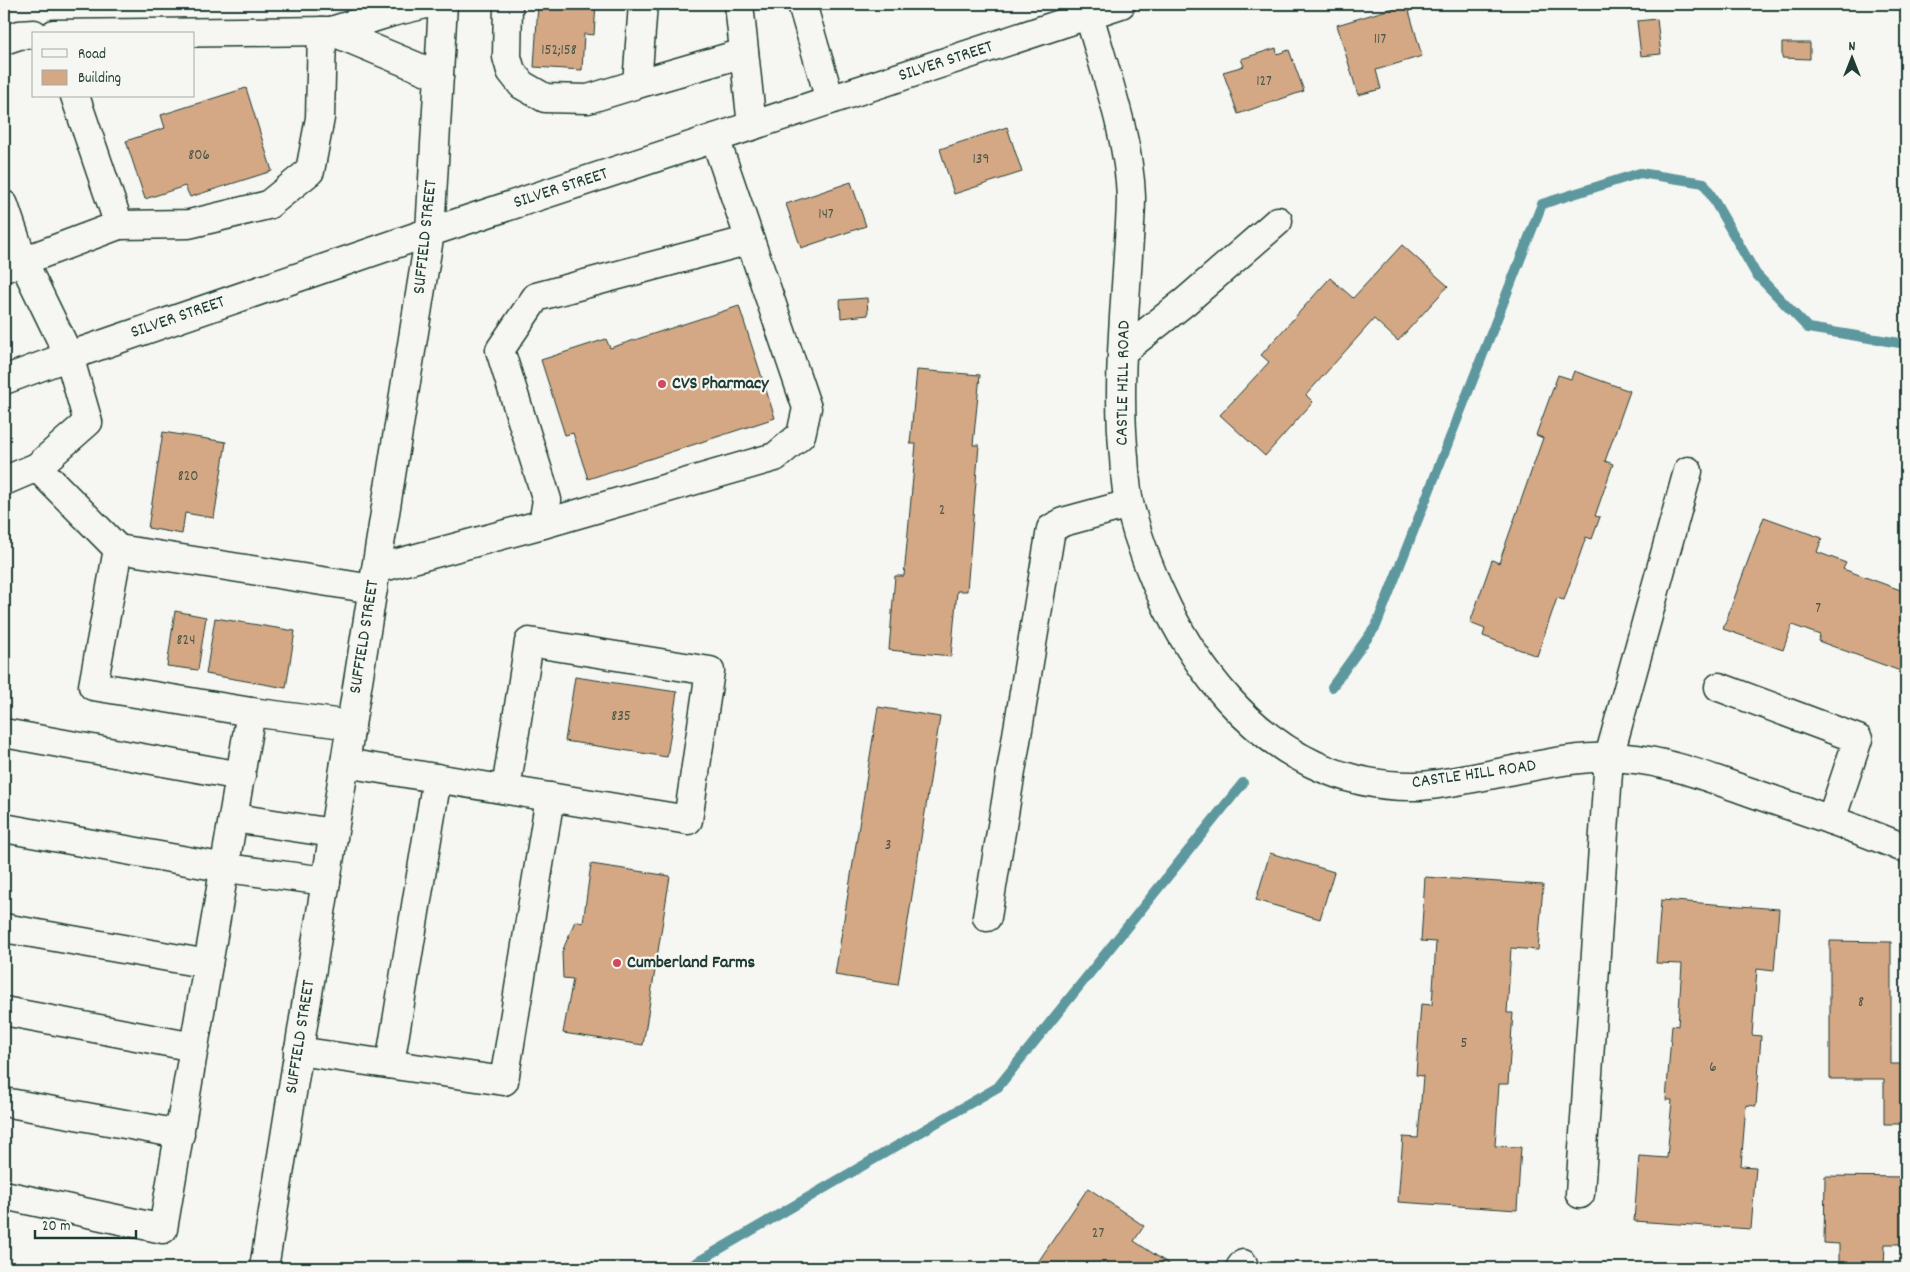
<svg xmlns="http://www.w3.org/2000/svg" width="1910" height="1272" viewBox="0 0 1910 1272" font-family="Dekko,sans-serif">
<rect width="100%" height="100%" fill="#f6f6f2"/>
<filter id="ink" filterUnits="userSpaceOnUse"><feTurbulence type="fractalNoise" baseFrequency=".02" numOctaves="2"/><feDisplacementMap in="SourceGraphic" scale="10" xChannelSelector="R" yChannelSelector="G"/><feConvolveMatrix kernelMatrix="1 2 1 2 8 2 1 2 1" color-interpolation-filters="sRGB"/></filter>
<g filter="url(#ink)">
<g fill="none" stroke-linecap="round" stroke-linejoin="round">
<!-- stream -->
<g stroke="#5d989e" stroke-width="10">
<path d="M1332,687l44,-61 166,-422 98,-31 64,10 52,91 52,54 98,16"/>
<path d="M687,1268l311,-181 245,-304"/>
</g>
</g>
<!-- building -->
<g fill="#d4a885" stroke="#1f3d34">
<path d="M538,4h58l-2,31 -10,-1 -2,36 -48,-3z"/>
<path d="M1407,4l15,52 -46,14 5,19 -23,6 -21,-70z"/>
<path d="M1657,19l4,35 -20,2 -4,-35z"/>
<path d="M1782,43h28v16l-28,-1z"/>
<path d="M1276,48l1,6 12,-4 15,41 -66,23 -15,-42 21,-6 -3,-7z"/>
<path d="M246,88l26,83 -82,26 -5,-11 -40,13 -19,-58 39,-13 -4,-13z"/>
<path d="M1007,127l15,45 -68,22 -14,-45z"/>
<path d="M851,182l15,44 -65,22 -15,-44z"/>
<path d="M1402,245l46,41 -50,55 -24,-22 -68,76 7,7 -48,54 -45,-41 49,-53 -8,-7 69,-77 23,20z"/>
<path d="M867,298l1,17 -27,3 -1,-18z"/>
<path d="M739,306l36,112 -187,61 -15,-46 -8,2 -24,-75 65,-21 4,9z"/>
<path d="M917,370l63,5 -7,70h6l-12,146h-10l-6,65 -62,-6 6,-74h9l12,-132h-6z"/>
<path d="M1574,371l56,20 -25,70 8,3 -18,52 5,1 -8,22 -6,-2 -22,63 -7,-2 -20,58 -54,-20 2,-7 -15,-6 22,-63 7,3 44,-125 -7,-3 22,-60 13,4z"/>
<path d="M163,432l63,10 -12,76 -29,-5 -3,21 -34,-6z"/>
<path d="M1764,517l58,21 -5,14 29,11 -3,6 63,23v81l-88,-32 2,-6 -28,-10 -9,25 -60,-21z"/>
<path d="M175,611l31,6 -8,53 -31,-4z"/>
<path d="M215,618l80,13 -9,57 -80,-14z"/>
<path d="M575,677l102,15 -10,65 -102,-16z"/>
<path d="M878,707l62,10 -42,268 -63,-10z"/>
<path d="M1270,853l64,19 -14,47 -64,-19z"/>
<path d="M591,864l79,12 -27,169 -80,-12 10,-54 -10,-1 -1,-26 13,-31 8,2z"/>
<path d="M1425,877l118,8 -5,65 -27,-2 -4,65h6l-5,71h-9l-4,62 26,1 -4,63 -119,-8 5,-65 15,1 5,-62 -7,-1 5,-71 11,1 4,-63 -15,-1z"/>
<path d="M1661,900l118,9 -5,62 -17,-2 -5,66 9,1 -5,70 -10,-1 -5,61 15,1 -5,62 -117,-8 5,-65 28,2 5,-58h-6l6,-75 6,1 4,-62 -26,-1z"/>
<path d="M1830,941l61,1v122h15v60h-22v-45h-54z"/>
<path d="M1825,1176l81,1v67h-21l-1,24h-45v-24l-15,-1z"/>
<path d="M1088,1188l56,38 -10,15 41,27h-141z"/>
</g>
<g fill="none" stroke-linecap="round" stroke-linejoin="round">
<defs>
<g id="minor">
<path d="M426,4l-34,8 -61,19 108,45"/>
<path d="M508,4l-1,53 4,14 11,14 23,13 43,1 49,-15"/>
<path d="M643,4l-6,80 107,-31"/>
<path d="M739,4l13,122"/>
<path d="M802,4l28,96"/>
<path d="M1089,15c16,57 40,122 42,182 0,19 -2,39 -3,58 -4,67 -11,135 -4,202 1,16 2,34 6,50 35,136 131,283 288,279 17,-1 33,-4 50,-7 51,-9 105,-25 157,-21 43,3 85,20 125,34 52,18 106,35 156,57"/>
<path d="M54,34l277,-3"/>
<path d="M4,40l15,-5 15,-1"/>
<path d="M4,205l19,56 96,-36 -44,-129"/>
<path d="M119,225l70,-1 79,-19 42,-34 10,-53 2,-87"/>
<path d="M4,268l19,-7 46,95 19,66 -51,45 -33,14"/>
<path d="M1123,351l63,-50 92,-80"/>
<path d="M4,380l65,-24 361,-124 691,-228"/>
<path d="M37,467l81,82 -25,137 158,26 100,13"/>
<path d="M543,524l232,-67 26,-22 6,-27 -57,-168"/>
<path d="M118,549l255,40"/>
<path d="M376,569l167,-45 4,-24 -47,-150 36,-53 214,-57 -35,-102"/>
<path d="M1719,687l139,52 -27,81"/>
<path d="M4,733l237,43"/>
<path d="M345,763l343,57 22,-149 -181,-29 -23,147"/>
<path d="M234,818l99,15"/>
<path d="M4,828l222,40 100,13"/>
<path d="M987,917l64,-388 12,-7 66,-18"/>
<path d="M4,928l204,36"/>
<path d="M4,1011l190,36"/>
<path d="M298,1051l206,30 46,-284"/>
<path d="M390,1064l47,-286"/>
<path d="M4,1102l176,32"/>
<path d="M1580,1194l29,-437 79,-286"/>
<path d="M4,1195l159,34 88,-517"/>
<path d="M1240,1268l3,-4"/>
</g>
<path id="major" d="M264,1268l166,-1036 13,-228"/>
</defs>
<!-- minor casing -->
<use href="#minor" stroke="#1f3d34" stroke-width="31"/>
<!-- major casing -->
<use href="#major" stroke="#1f3d34" stroke-width="31"/>
<!-- minor -->
<use href="#minor" stroke="#f6f6f2" stroke-width="28"/>
<!-- major -->
<use href="#major" stroke="#f6f6f2" stroke-width="28"/>
</g>
</g>
<!-- markers -->
<g fill="#d1495b" stroke="#f6f6f2" stroke-width="2">
<circle cx="662" cy="384" r="5"/>
<circle cx="617" cy="963" r="5"/>
</g>
<g text-anchor="middle" dominant-baseline="central" stroke-width="4.5" stroke-linejoin="round" paint-order="stroke">
<!-- number labels -->
<g font-size="15" fill="#4c5848">
<text x="1380" y="40">117</text>
<text x="559" y="51">152;158</text>
<text x="1264" y="82">127</text>
<text x="199" y="156">806</text>
<text x="981" y="160">139</text>
<text x="826" y="215">147</text>
<text x="188" y="477">820</text>
<text x="942" y="511">2</text>
<text x="1818" y="609">7</text>
<text x="186" y="641">824</text>
<text x="621" y="717">835</text>
<text x="888" y="846">3</text>
<text x="1861" y="1003">8</text>
<text x="1464" y="1044">5</text>
<text x="1713" y="1068">6</text>
<text x="1098" y="1234">27</text>
</g>
<!-- street labels -->
<g font-size="18" fill="#1f3d34" stroke="#f6f6f2">
<text transform="translate(946 62) rotate(-18)">SILVER STREET</text>
<text transform="translate(561 189) rotate(-18)">SILVER STREET</text>
<text transform="translate(426 237) rotate(-84)">SUFFIELD STREET</text>
<text transform="translate(178 318) rotate(-19)">SILVER STREET</text>
<text transform="translate(1124 383) rotate(-89)">CASTLE HILL ROAD</text>
<text transform="translate(365 637) rotate(-81)">SUFFIELD STREET</text>
<text transform="translate(1474 775) rotate(-8)">CASTLE HILL ROAD</text>
<text transform="translate(301 1037) rotate(-81)">SUFFIELD STREET</text>
</g>
<!-- poi labels -->
<g font-size="18" font-weight="bold" fill="#1f3d34" stroke="#f6f6f2" text-anchor="start">
<text x="672" y="384">CVS Pharmacy</text>
<text x="627" y="963">Cumberland Farms</text>
</g>
</g>
<!-- margin -->
<rect width="1910" height="1272" fill="none" stroke="#f6f6f2" stroke-width="20"/>
<rect x="10" y="10" width="1890" height="1252" fill="none" stroke="#1f3d34" stroke-width="2" filter="url(#ink)"/>
<!-- legend -->
<rect x="32" y="32" width="162" height="65" fill="#f6f6f2" stroke="#a0aca6"/>
<rect x="42" y="49" width="25" height="8" fill="#f6f6f2" stroke="#a0aca6"/>
<text x="78" y="58" font-size="15" fill="#1f3d34">Road</text>
<rect x="42" y="70" width="25" height="15" fill="#d4a885" stroke="#a0aca6"/>
<text x="78" y="82" font-size="15" fill="#1f3d34">Building</text>
<!-- north arrow -->
<g transform="translate(1852 58)" stroke="#f6f6f2" stroke-width="4" paint-order="stroke">
<path d="M0-4L9 19L0 12L-9 19Z" fill="#1f3d34"/>
<text y="-8" font-size="14" font-weight="bold" text-anchor="middle" fill="#1f3d34">N</text>
</g>
<!-- scale -->
<path d="M35 1230v8h101v-8" fill="none" stroke="#1f3d34" stroke-width="2.5"/>
<text x="42" y="1230" font-size="15" fill="#1f3d34" stroke="#f6f6f2" stroke-width="4" paint-order="stroke">20 m</text>
</svg>
